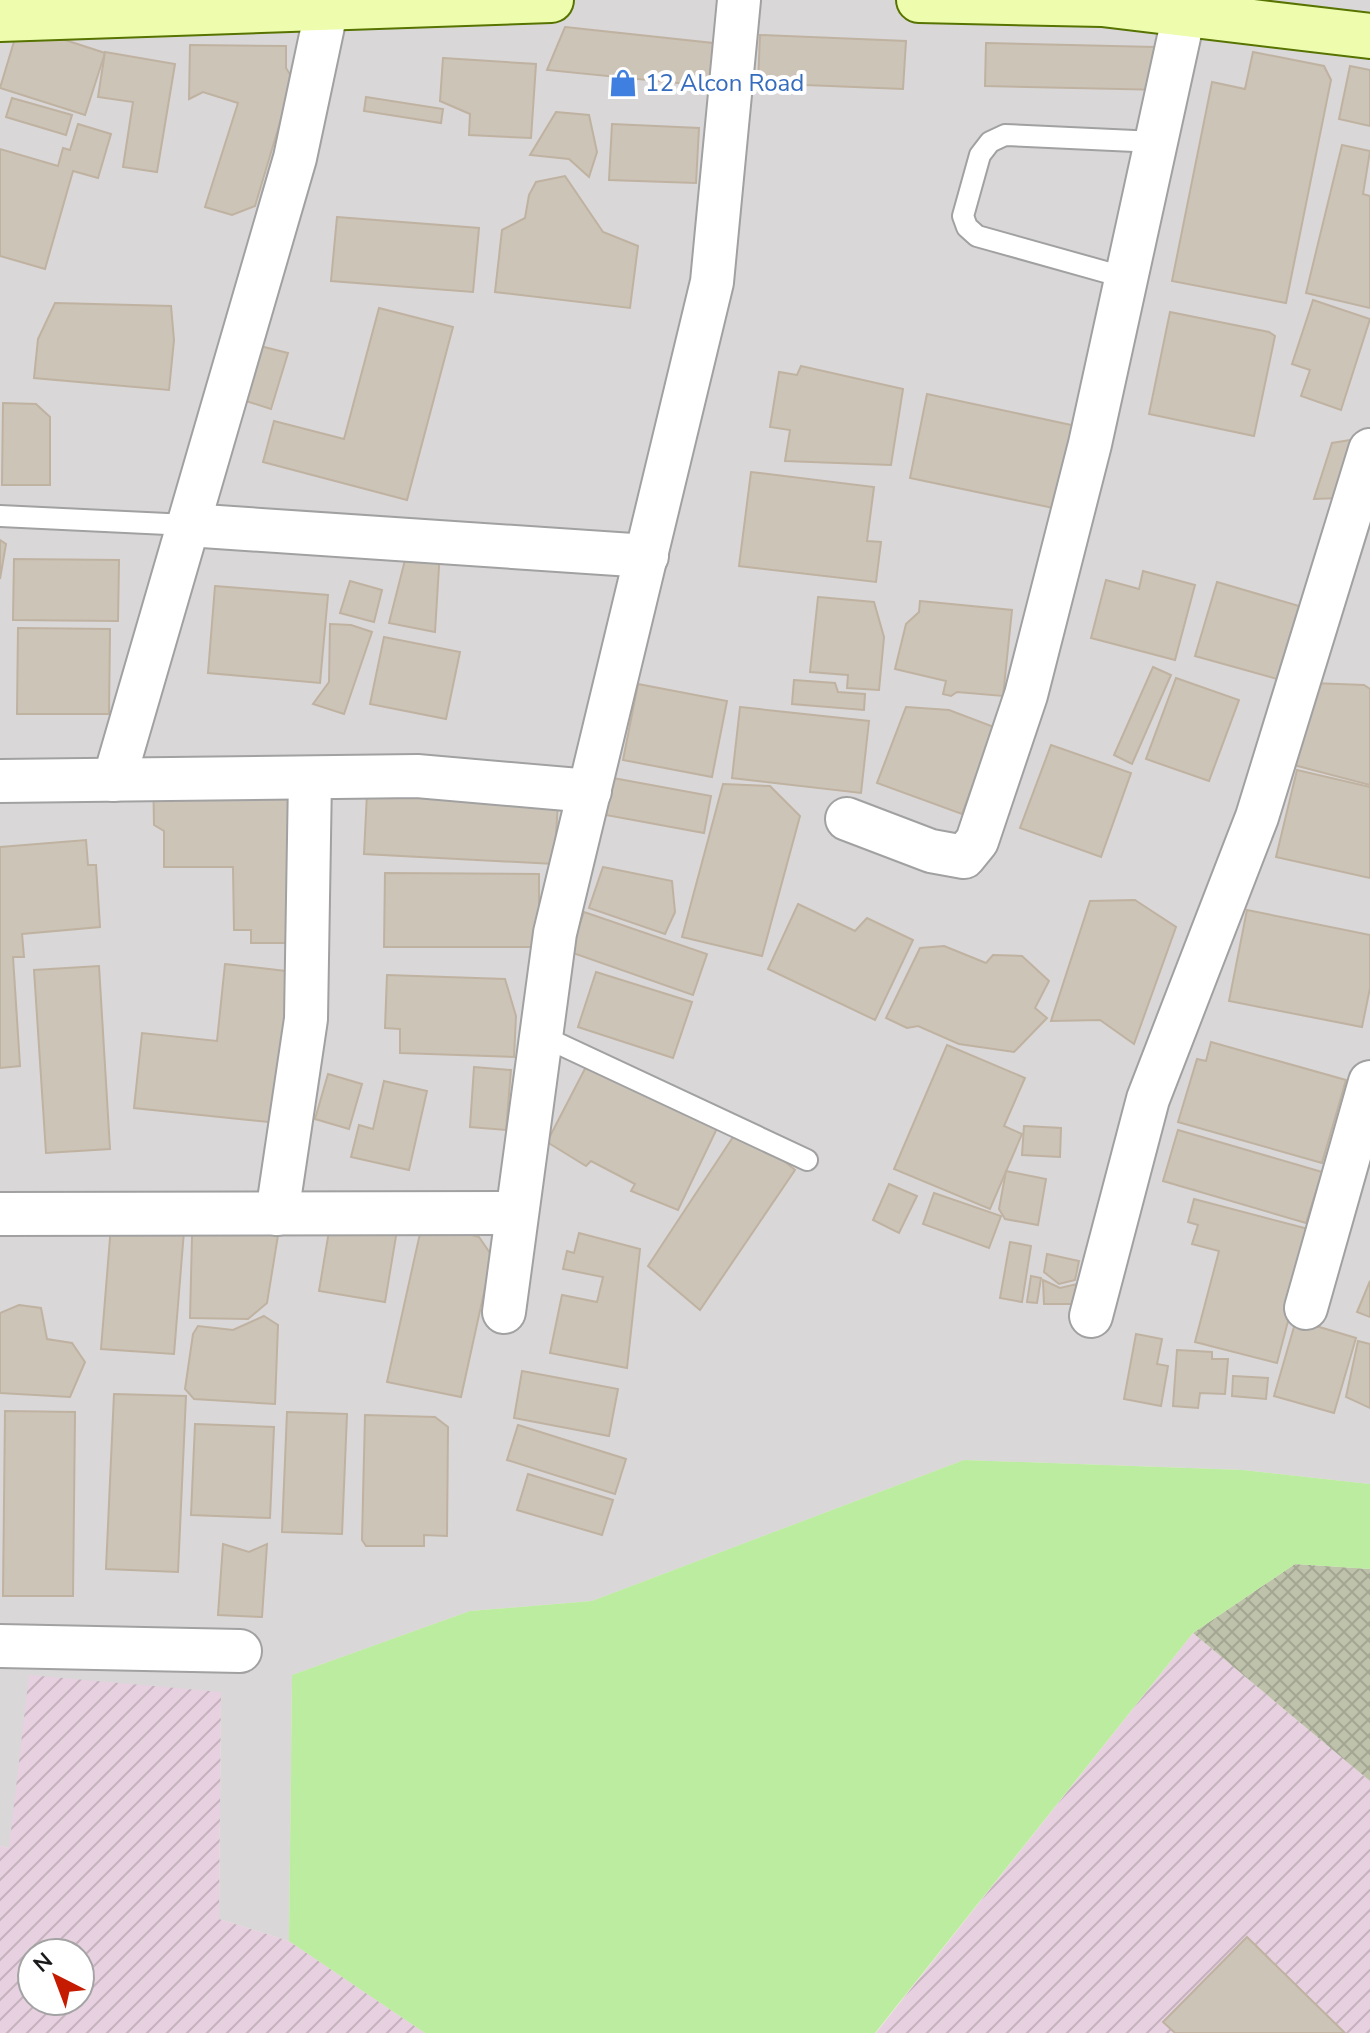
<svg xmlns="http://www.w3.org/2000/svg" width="1370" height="2033" viewBox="0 0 1370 2033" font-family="'Nunito Sans',sans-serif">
<defs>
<pattern id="industrial-furrows" width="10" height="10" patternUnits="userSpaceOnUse" patternTransform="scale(2)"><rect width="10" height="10" fill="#e7d0df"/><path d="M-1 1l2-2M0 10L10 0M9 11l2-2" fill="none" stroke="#c6b2bf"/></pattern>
<pattern id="construction-cross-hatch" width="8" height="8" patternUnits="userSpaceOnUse" patternTransform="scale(2)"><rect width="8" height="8" fill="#bec2aa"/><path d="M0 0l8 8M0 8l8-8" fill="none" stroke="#a3a692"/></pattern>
</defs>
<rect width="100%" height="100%" fill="#edeadf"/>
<!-- residential -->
<path fill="#d9d7d7" d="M0,0h1370v1484l-127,-14 -279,-10 -372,141 -122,10 -178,64 -3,266 -70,-22 2,-227 -212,156 -9,-2z"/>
<!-- industrial -->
<g fill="url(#industrial-furrows)" fill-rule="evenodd">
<path d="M1193,1633l177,148v252h-494z"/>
<path d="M29,1675l192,17 -2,227 70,22 136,92h-425v-187l9,2zM80,1953v48h-48v-48z"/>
</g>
<!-- construction -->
<path fill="url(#construction-cross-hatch)" d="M1295,1564l75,5v212l-177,-148z"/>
<!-- grass -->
<path fill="#bbeca0" d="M964,1460l279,10 127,14v85l-75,-5 -102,69 -318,400h-450l-136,-92 3,-266 178,-64 122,-10z"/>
<!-- building -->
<g fill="#cdc4b8" stroke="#bfb2a1" stroke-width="2">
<path d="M19,25l86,28 -20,62 -85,-27z"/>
<path d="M565,27l157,17 -5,43 -170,-17z"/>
<path d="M760,35l146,6 -3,48 -145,-6z"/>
<path d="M986,43l169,4 10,43 -180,-4z"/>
<path d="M190,45l96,1v22l7,11 -38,127 -23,9 -27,-8 33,-104 -35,-11 -14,7z"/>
<path d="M105,52l70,12 -18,108 -34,-5 10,-65 -35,-5z"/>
<path d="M1253,52l71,14 7,14 -45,223 -114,-22 40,-199 33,7z"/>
<path d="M443,58l93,6 -5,74 -62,-3 1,-21 -30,-13z"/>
<path d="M1350,66l20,4v56l-31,-7z"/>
<path d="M366,97l77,12 -2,14 -77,-12z"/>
<path d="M12,98l60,17 -6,20 -60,-18z"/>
<path d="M556,112l33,3 8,37 -8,25 -20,-18 -39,-4z"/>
<path d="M78,124l33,10 -13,44 -25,-7 -28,98 -45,-13v-107l58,17 5,-18 7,2z"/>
<path d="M612,124l87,4 -3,55 -87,-3z"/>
<path d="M1342,145l28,6 -7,43 7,2v112l-64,-15z"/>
<path d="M565,176l38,56 35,14 -8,62 -135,-16 7,-62 23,-12 4,-23 7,-13z"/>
<path d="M337,217l142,11 -6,64 -142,-11z"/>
<path d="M1313,300l57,19 -29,91 -40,-14 9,-26 -18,-6z"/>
<path d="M55,303l116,3 3,34 -5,50 -135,-12 4,-39z"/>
<path d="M379,308l74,19 -46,173 -144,-38 11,-41 70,18z"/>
<path d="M1170,312l99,20 6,4 -21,100 -105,-22z"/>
<path d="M260,346l28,7 -17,56 -28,-9z"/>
<path d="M801,366l102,23 -12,76 -106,-4 5,-31 -20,-3 9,-55 18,3z"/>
<path d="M927,394l149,32 -18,83 -148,-31z"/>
<path d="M3,403l33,1 14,13v68h-48z"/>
<path d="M1350,440l10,4 -20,54 -26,1 18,-56z"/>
<path d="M751,472l123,15 -7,54 14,1 -5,40 -137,-16z"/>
<path d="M0,540l6,4 -6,35z"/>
<path d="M440,550l-5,82 -46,-9 17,-67z"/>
<path d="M14,559l105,1 -1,61 -105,-1z"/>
<path d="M1143,571l52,14 -20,75 -84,-22 15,-58 33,9z"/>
<path d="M350,581l32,9 -8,32 -34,-9z"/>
<path d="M1217,582l99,29 -21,73 -100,-28z"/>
<path d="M215,586l113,9 -8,88 -112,-10z"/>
<path d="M818,597l56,5 10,35 -5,53 -32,-2 1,-13 -38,-3z"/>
<path d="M920,601l92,9 -9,86 -46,-4 -6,4 -8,-2 3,-13 -51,-12 11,-45 13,-12z"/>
<path d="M330,624l21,1 21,7 -28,82 -31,-10 16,-22z"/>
<path d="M18,628l92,1 -1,85h-92z"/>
<path d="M384,637l76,15 -14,67 -76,-15z"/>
<path d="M1153,667l18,8 -39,89 -18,-9z"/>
<path d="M1176,678l63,22 -30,81 -63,-22z"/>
<path d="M794,680l41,3 3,9 27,2 -1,16 -72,-6z"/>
<path d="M1312,683l52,2 6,4v96l-80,-21z"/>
<path d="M638,684l89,17 -15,76 -89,-17z"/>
<path d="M740,707l129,14 -8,72 -129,-15z"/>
<path d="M906,707l43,3 45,17 -32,87 -85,-31z"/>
<path d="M1051,745l80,28 -30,84 -81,-29z"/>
<path d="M297,765v178h-46v-13h-17l-1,-63h-69v-36l-10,-6 -1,-59z"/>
<path d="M1297,770l73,17v91l-94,-21z"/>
<path d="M613,778l98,18 -7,37 -98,-18z"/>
<path d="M723,784l47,2 30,30 -38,140 -80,-19z"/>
<path d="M367,793l191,10 -4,61 -190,-10z"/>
<path d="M86,840l2,25h8l4,62 -78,7 2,23h-11l7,109 -20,2v-221z"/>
<path d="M603,867l69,14 3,31 -10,22 -76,-26z"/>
<path d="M385,873l154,1v73h-155z"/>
<path d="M1135,900l41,27 -42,117 -34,-24 -49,1 39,-120z"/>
<path d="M798,904l57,27 12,-13 46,22 -38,80 -107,-51z"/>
<path d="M1247,910l123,25v53l-8,39 -133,-26z"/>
<path d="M584,912l123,42 -14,41 -123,-43z"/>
<path d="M944,946l42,17 7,-8 29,1 27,25 -14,27 12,10 -33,34 -55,-8 -41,-18 -11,2 -21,-10 34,-70z"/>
<path d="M225,964l69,8 -16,151 -144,-15 8,-75 75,8z"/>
<path d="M99,966l11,183 -64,4 -12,-183z"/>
<path d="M596,972l96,30 -19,56 -95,-31z"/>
<path d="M387,975l118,4 11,37 -2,41 -114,-4v-24l-15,-1z"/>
<path d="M1211,1042l135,38 -24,83 -144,-41 19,-63 9,2z"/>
<path d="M947,1045l78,33 -21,48 18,8 -32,75 -96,-40z"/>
<path d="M590,1059l131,61 -43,90 -47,-19 4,-7 -44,-23 -5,5 -39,-24z"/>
<path d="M474,1067l37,3 -5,60 -36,-3z"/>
<path d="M328,1074l34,10 -13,45 -34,-10z"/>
<path d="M384,1081l43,10 -18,79 -58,-13 8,-32 14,4z"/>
<path d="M1024,1126l37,2 -1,29 -38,-2z"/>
<path d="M1178,1130l144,42 -16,51 -143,-42z"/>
<path d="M737,1131l28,14 30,25 -95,140 -52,-44z"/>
<path d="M1006,1171l40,8 -8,46 -33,-6 -6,-10z"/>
<path d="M889,1184l28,12 -18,37 -26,-13z"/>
<path d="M934,1193l67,23 -12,32 -66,-24z"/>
<path d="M193,1198l87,25 -13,80 -19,16 -58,-1z"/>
<path d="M1194,1199l118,31 -35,133 -82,-21 24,-91 -27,-7 6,-19 -10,-3z"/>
<path d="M333,1207l66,11 -14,84 -66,-11z"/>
<path d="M111,1226l73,5 -10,123 -73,-5z"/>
<path d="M446,1228l33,9 13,19 -31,141 -74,-15 34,-153z"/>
<path d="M579,1233l61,16 -13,119 -77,-15 12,-58 35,7 6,-25 -40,-8 4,-18 7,2z"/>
<path d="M1010,1242l21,4 -9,56 -22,-4z"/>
<path d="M1047,1254l32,7 -4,19 -16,4 -15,-12z"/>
<path d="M1031,1276l10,2 -4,25 -10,-1z"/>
<path d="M1043,1280l17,8 17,-4 -5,20h-28z"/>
<path d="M1370,1281v36l-13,-5z"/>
<path d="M19,1305l22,3 6,31 25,4 13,19 -15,35 -70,-4v-80z"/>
<path d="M264,1316l14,9 -3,79 -81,-5 -9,-10 8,-55 5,-8 35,4z"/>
<path d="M1296,1320l60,18 -22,75 -60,-17z"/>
<path d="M1136,1334l26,5 -5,25 11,2 -7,40 -37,-7z"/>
<path d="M1358,1341l12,3v64l-24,-11z"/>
<path d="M1177,1350l35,2v7h16l-3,35 -25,-1 -2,15 -25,-2z"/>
<path d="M522,1371l96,18 -9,47 -95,-18z"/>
<path d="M1233,1376l35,2 -2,21 -34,-3z"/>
<path d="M114,1394l72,2 -8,176 -72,-3z"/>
<path d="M5,1411l70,1 -2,184h-70z"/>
<path d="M287,1412l60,2 -5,120 -60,-2z"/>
<path d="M365,1415l70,2 13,10 -1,109 -23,-1v11h-58l-4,-6z"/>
<path d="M195,1424l79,3 -4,91 -79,-3z"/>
<path d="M518,1425l108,34 -11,35 -108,-34z"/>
<path d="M528,1474l85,26 -11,35 -85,-25z"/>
<path d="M223,1544l26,8 18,-8 -5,73 -44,-2z"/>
<path d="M1247,1937l98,96h-170l-12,-11z"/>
</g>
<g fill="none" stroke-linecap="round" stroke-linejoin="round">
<defs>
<g id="service">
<path d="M1127,278l-150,-42 -10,-9 -4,-11 17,-61 10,-13 15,-7 151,7"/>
<path d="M0,516l188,9"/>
<path d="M540,1035l267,125"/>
</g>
<g id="minor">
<path d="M188,525l459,31"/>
<path d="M114,780l181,-622 32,-151"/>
<path d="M0,781l417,-5 173,15"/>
<path d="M847,819l84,32 33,6 13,-16 49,-146 64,-251 94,-430"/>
<path d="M0,1214l516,-1"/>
<path d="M277,1214l29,-195 4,-241"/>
<path d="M1306,1308l64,-226"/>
<path d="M504,1312l51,-379 157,-651 27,-282"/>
<path d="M1091,1316l57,-217 109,-282 113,-367"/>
<path d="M0,1646l240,5"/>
</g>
<g id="secondary">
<path d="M919,0l183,4 268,32"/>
<path d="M0,19l551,-19"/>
</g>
</defs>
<!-- service casing -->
<use href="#service" stroke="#a1a1a1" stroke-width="24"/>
<!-- minor casing -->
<use href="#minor" stroke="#a1a1a1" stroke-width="46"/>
<!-- secondary casing -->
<use href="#secondary" stroke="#577300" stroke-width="48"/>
<!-- service -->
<use href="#service" stroke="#fff" stroke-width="20"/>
<!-- minor -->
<use href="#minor" stroke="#fff" stroke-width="42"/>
<!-- secondary -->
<use href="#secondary" stroke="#eefdad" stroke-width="44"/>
</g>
<!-- icons -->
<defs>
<symbol id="shop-bare" viewBox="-9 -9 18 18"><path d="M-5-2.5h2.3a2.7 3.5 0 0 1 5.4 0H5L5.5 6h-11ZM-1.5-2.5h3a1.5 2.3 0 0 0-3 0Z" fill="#3f7fe0" stroke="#fff" stroke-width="2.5" paint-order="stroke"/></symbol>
</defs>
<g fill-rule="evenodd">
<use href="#shop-bare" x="603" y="63" width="40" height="40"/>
</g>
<g text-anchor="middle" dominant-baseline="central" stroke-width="8" stroke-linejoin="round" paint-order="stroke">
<!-- shop labels -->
<g font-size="24" fill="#366cbe" stroke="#fff" text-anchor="start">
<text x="645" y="83">12 Alcon Road</text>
</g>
</g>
<!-- north arrow -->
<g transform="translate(56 1977) rotate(318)"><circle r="38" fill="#ffffff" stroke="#a3a3a3" stroke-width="2"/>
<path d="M0-6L14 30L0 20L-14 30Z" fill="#c51b00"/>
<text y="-12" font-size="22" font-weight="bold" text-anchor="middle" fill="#1a1a1a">N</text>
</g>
</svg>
